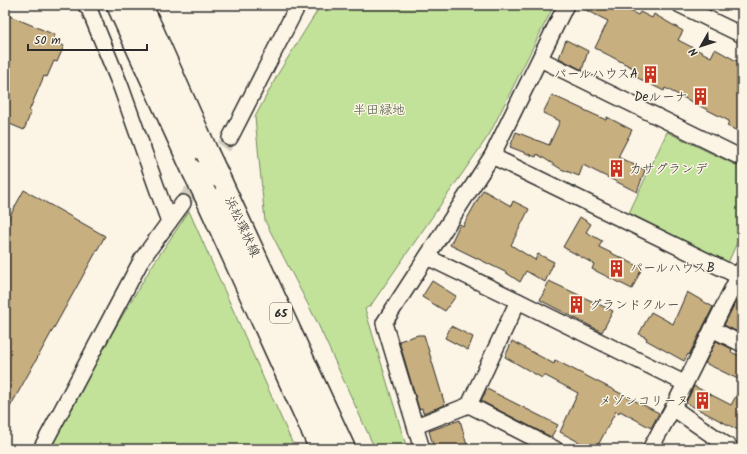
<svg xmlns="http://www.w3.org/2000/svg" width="747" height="454" viewBox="0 0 747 454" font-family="Kalam,'Klee One',sans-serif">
<rect width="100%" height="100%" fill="#fcf5e5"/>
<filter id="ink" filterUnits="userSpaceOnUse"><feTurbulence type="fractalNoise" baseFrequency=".025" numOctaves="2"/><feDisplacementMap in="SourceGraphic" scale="8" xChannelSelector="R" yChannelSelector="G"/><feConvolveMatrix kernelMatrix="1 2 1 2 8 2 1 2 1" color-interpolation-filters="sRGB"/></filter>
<g filter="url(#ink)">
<!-- green -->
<g fill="#c2e29a" stroke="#768662">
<path d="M321,5h233l-65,130 -118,170 -6,4 42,140h-32l-58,-127 -52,-101 -10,-104 24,-45z"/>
<path d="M667,132l75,36v63l-14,32 -99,-50z"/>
<path d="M189,211l106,238h-249l29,-45 23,-47 54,-91z"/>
</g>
<!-- building -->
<g fill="#c8af80" stroke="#2b2b2b">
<path d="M576,5h42l20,10 2,-3 12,6 2,-4 29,17 -5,9 33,17 4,-8 27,15v69l-15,-7 2,-5 -64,-33 -1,3 -32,-16 3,-6 -40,-21 13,-27z"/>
<path d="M5,14l50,21 -2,5 11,6 -7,16 -3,-1 -7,16 -3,-1 -15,35 2,1 -7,18 -19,-8z"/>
<path d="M566,40l22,11 -6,19 -23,-12z"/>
<path d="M552,95l54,25 1,-3 25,13 -14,27 27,13 -8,22 -54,-27 -4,11 -18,-7 -24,-15 -1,3 -26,-10 6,-15 33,13 11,-24 -17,-8z"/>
<path d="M24,190l81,46 -100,180v-191z"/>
<path d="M483,190l28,16 2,-5 16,8 -18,36 24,15 3,-6 16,8 -9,20 -19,-11 -6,11 -15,-10 -55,-27 10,-21 3,2z"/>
<path d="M580,217l11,7 -5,8 16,9 -3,6 43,21 -10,21 -40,-20 2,-5 -31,-17z"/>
<path d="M432,281l24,15 -11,15 -23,-14z"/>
<path d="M549,281l64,30 -11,21 -62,-32z"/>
<path d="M742,289v39l-2,5 -16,-8z"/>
<path d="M687,292l26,15 -24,48 -1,-1 -4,7 -38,-21 1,-2 -8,-4 12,-22 22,12z"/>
<path d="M451,326l22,11 -5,13 -23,-12z"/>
<path d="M418,335h6l21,70 -22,8 -1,-5 -3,1 -20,-68z"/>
<path d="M512,341l42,23 1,-4 104,53 -8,15 -31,-17 -1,2 -3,-2 -20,38h-4l-32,-17 18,-39 -34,-18 -2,3 -37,-21z"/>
<path d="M716,341l16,8 -1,3 11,5v24l-37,-18z"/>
<path d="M742,385v47l-56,-29 8,-17 37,19z"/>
<path d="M487,389l71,36 -7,12 -70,-36z"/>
<path d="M460,420l8,29h-34l-5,-18z"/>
</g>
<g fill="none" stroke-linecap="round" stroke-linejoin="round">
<!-- minor-tunnel -->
<path stroke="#d2cdc0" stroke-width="15" stroke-dasharray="15 8" stroke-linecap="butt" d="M183,203l47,-65"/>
<defs>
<g id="minor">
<path d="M680,5l62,30"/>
<path d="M540,59l202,99"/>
<path d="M230,138l68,-133"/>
<path d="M492,156l250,122"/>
<path d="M169,222l14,-19"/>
<path d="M427,257l91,44 -49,104"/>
<path d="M518,301l166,82"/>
<path d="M712,329l30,15"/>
<path d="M673,408l59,41"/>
<path d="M416,426l53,-21 86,44"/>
<path d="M41,449l101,-190 27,-37 -48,-135 -32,-78 -4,-4"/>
<path d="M422,449l-38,-126 108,-167 74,-151"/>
<path d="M650,449l23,-41 69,-139"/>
</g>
<g id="primary">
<path d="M118,5l76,167"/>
<path d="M141,5l66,148"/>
<path d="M218,176l126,273"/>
<path d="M205,194l116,255"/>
</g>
</defs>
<!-- minor casing -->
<use href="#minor" stroke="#2b2b2b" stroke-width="18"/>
<!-- primary casing -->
<use href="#primary" stroke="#2b2b2b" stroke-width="25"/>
<!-- minor -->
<use href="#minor" stroke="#fcf5e5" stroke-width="15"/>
<!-- primary -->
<use href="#primary" stroke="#fcf5e5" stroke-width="22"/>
<defs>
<g id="primary-bridge">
<path d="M207,153l11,23"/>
<path d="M194,172l11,22"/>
</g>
</defs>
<!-- primary-bridge casing -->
<use href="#primary-bridge" stroke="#2b2b2b" stroke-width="25" stroke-linecap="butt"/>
<!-- primary-bridge -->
<use href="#primary-bridge" stroke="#fcf5e5" stroke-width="22"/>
</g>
</g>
<!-- icons -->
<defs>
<symbol id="building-bare" viewBox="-9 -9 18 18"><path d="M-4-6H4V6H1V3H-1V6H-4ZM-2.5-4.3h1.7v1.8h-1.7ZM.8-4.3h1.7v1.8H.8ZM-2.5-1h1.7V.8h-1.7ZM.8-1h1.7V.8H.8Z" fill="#c8321e" stroke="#fcf5e5" stroke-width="2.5" paint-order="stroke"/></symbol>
</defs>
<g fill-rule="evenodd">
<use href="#building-bare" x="638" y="62" width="25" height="25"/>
<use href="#building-bare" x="688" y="84" width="25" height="25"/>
<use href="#building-bare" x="604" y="156" width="25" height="25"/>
<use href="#building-bare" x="604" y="256" width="25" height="25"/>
<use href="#building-bare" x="564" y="292" width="25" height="25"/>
<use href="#building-bare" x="690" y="388" width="25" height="25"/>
</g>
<g text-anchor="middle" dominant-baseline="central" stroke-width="3" stroke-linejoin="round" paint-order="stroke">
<!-- shield labels -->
<rect fill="#fcf5e5" stroke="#6a6863" stroke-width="1" x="270" y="303" width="22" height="20" rx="3"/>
<g font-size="12" font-weight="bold" fill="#2b2b2b">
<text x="281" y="313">65</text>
</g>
<!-- poi labels -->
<g font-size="13" fill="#2b2b2b" stroke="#fcf5e5" text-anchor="end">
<text x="638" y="74">パールハウスA</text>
<text x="688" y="97">Deルーナ</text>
<text x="629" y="169" text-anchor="start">カサグランデ</text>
<text x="630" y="268" text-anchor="start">パールハウスB</text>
<text x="589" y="305" text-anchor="start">グランドクルー</text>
<text x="689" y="401">メゾンコリーヌ</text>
</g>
<!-- park labels -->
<g font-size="13" fill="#515947" stroke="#fcf5e5">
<text x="379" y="110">半田緑地</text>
</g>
<!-- street labels -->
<g font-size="13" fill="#2b2b2b" stroke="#fcf5e5">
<text transform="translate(242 227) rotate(65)">浜松環状線</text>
</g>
</g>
<!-- margin -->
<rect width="747" height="454" fill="none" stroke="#fcf5e5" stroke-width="20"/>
<rect x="10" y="10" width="727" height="434" fill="none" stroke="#2b2b2b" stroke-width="1.5" filter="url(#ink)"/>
<!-- north arrow -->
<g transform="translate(701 46) rotate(231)" stroke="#fcf5e5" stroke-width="3" paint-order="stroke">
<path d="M0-3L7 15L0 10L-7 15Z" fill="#2b2b2b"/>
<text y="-6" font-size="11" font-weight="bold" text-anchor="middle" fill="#2b2b2b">N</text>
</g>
<!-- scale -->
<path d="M28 44v6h119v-6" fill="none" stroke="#2b2b2b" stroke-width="2"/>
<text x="34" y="44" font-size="12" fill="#2b2b2b" stroke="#fcf5e5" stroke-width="3" paint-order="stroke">50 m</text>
</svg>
